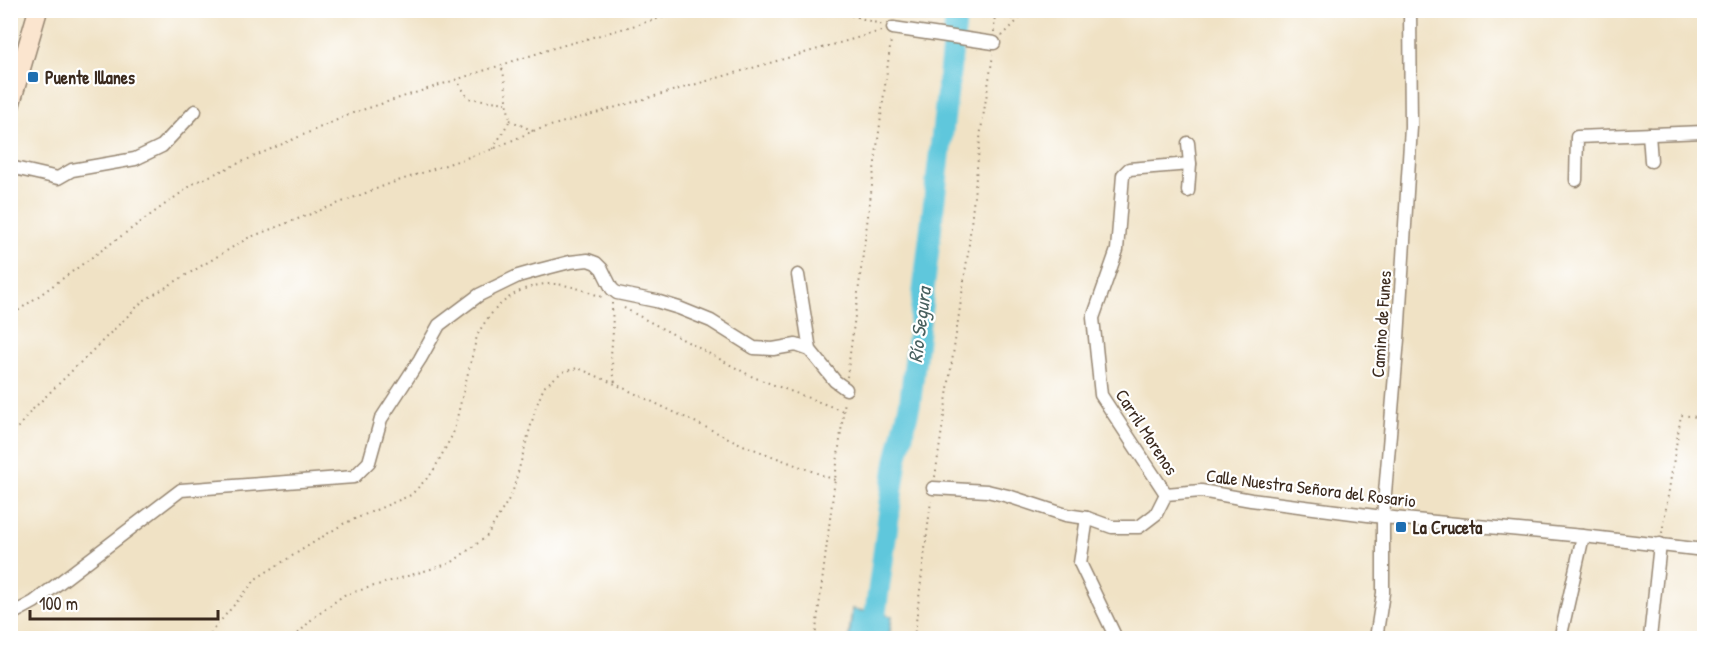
<svg xmlns="http://www.w3.org/2000/svg" width="1715" height="649" viewBox="0 0 1715 649" font-family="'Patrick Hand',sans-serif">
<rect width="100%" height="100%" fill="#fff"/>
<filter id="ink" filterUnits="userSpaceOnUse"><feTurbulence type="fractalNoise" baseFrequency=".0167" numOctaves="2"/><feDisplacementMap in="SourceGraphic" scale="12" xChannelSelector="R" yChannelSelector="G"/><feConvolveMatrix kernelMatrix="1 2 1 2 8 2 1 2 1" color-interpolation-filters="sRGB"/></filter>
<filter id="wash" filterUnits="userSpaceOnUse"><feTurbulence type="fractalNoise" baseFrequency=".008" numOctaves="4" result="noise"/><feDisplacementMap in="SourceGraphic" scale="24" xChannelSelector="R" yChannelSelector="G"/><feGaussianBlur stdDeviation="1.35" result="paint"/><feColorMatrix in="noise" values="0 0 0 0 0 0 0 0 0 0 0 0 0 0 0 0 0 1.4 0 .05"/><feComposite in="paint" operator="in"/></filter>
<g filter="url(#wash)">
<rect width="100%" height="100%" fill="#f0e2c5"/>
<!-- water -->
<path fill="#5fc7dc" stroke="#4d787d" stroke-width="1.5" d="M852,609l40,7 -3,22h-40z"/>
<g fill="none" stroke-linecap="round" stroke-linejoin="round">
<!-- river -->
<path stroke="#5fc7dc" stroke-width="22" d="M872,638l24,-176 14,-59 47,-393"/>
</g>
</g>
<g filter="url(#ink)">
<g fill="none" stroke-linecap="round" stroke-linejoin="round">
<defs>
<g id="minor">
<path d="M893,28l101,15"/>
<path d="M1649,134l2,27"/>
<path d="M10,167l48,11 14,-8 63,-11 27,-13 33,-35"/>
<path d="M1576,180l1,-43 127,-5"/>
<path d="M1188,191l2,-27 -2,-21"/>
<path d="M798,275l12,75 25,31 11,8"/>
<path d="M933,488l54,3 21,5 58,19 21,3 25,9h27l17,-13 10,-20 35,-3 50,9 132,17 200,19 121,14"/>
<path d="M1166,494l-65,-99 -8,-77 24,-68 6,-75 6,-6 61,-5"/>
<path d="M1087,518l-7,45 36,75"/>
<path d="M10,615l24,-13 147,-112 173,-13 15,-15 12,-43 39,-60 19,-34 40,-30 39,-19 21,-6 31,-8 18,-2 8,3 6,6 10,20 5,4 39,8 23,7 32,13 43,27 19,1 23,-4 14,5"/>
<path d="M1376,638l7,-45v-76l15,-178 13,-212 -1,-117"/>
<path d="M1562,638v-8l21,-94"/>
<path d="M1650,638l10,-94"/>
</g>
<path id="secondary" d="M10,106l28,-96"/>
</defs>
<!-- minor casing -->
<use href="#minor" stroke="#968672" stroke-width="15"/>
<!-- secondary casing -->
<use href="#secondary" stroke="#968672" stroke-width="21"/>
<!-- path -->
<g stroke="#968672" stroke-width="2" stroke-dasharray="1.5 4.5" stroke-linecap="butt">
<path d="M834,10l49,15"/>
<path d="M997,10l3,6 10,3 45,-9"/>
<path d="M994,32l1,-22"/>
<path d="M1002,36l26,-26"/>
<path d="M456,79l12,19 38,5"/>
<path d="M510,120l23,11"/>
<path d="M493,149l17,-29c-4,-18 -3,-37 -9,-55"/>
<path d="M612,303l1,28 -2,24 4,29"/>
<path d="M624,308l129,69 90,34"/>
<path d="M10,319l5,-6 181,-131 157,-69 201,-65 135,-38"/>
<path d="M847,377l44,-337"/>
<path d="M10,437l22,-27 111,-109 105,-63 141,-54 104,-35 40,-18 348,-100"/>
<path d="M935,477l33,-224 13,-123 12,-75"/>
<path d="M1662,533l19,-118 23,3"/>
<path d="M206,638l51,-60 86,-54 68,-29 21,-22 21,-39 24,-98c13,-27 39,-51 71,-52 18,-1 38,7 54,13"/>
<path d="M294,638l18,-19 32,-24 107,-32 35,-26 26,-43 24,-87 8,-20 18,-15 16,-4 37,16 128,61 92,35"/>
<path d="M815,638l30,-238"/>
<path d="M914,638l17,-137"/>
</g>
<!-- minor -->
<use href="#minor" stroke="#fff" stroke-width="12"/>
<!-- secondary -->
<use href="#secondary" stroke="#fbe5cf" stroke-width="18"/>
</g>
</g>
<!-- markers -->
<g fill="#1f6fb2" stroke="#fff" stroke-width="2">
<rect x="27" y="71" width="12" height="12" rx="3"/>
<rect x="1395" y="521" width="12" height="12" rx="3"/>
</g>
<g text-anchor="middle" dominant-baseline="central" stroke-width="4.5" stroke-linejoin="round" paint-order="stroke">
<!-- poi labels -->
<g font-size="18" font-weight="bold" fill="#3b2a1e" stroke="#fff" text-anchor="start">
<text x="45" y="77">Puente Illanes</text>
<text x="1413" y="527">La Cruceta</text>
</g>
<!-- street labels -->
<g font-size="18" fill="#3b2a1e" stroke="#fff">
<text transform="translate(1381 324) rotate(-86)">Camino de Funes</text>
<text transform="translate(1147 432) rotate(57)">Carril Morenos</text>
<text transform="translate(1311 488) rotate(7)">Calle Nuestra Señora del Rosario</text>
</g>
<!-- water labels -->
<g font-size="20" font-style="italic" fill="#486160" stroke="#fff">
<text transform="translate(919 325) rotate(-83)">Río Segura</text>
</g>
</g>
<!-- margin -->
<rect width="1715" height="649" fill="none" stroke="#fff" stroke-width="36"/>
<!-- scale -->
<path d="M30 610v9h188v-9" fill="none" stroke="#3b2a1e" stroke-width="3"/>
<text x="39" y="610" font-size="18" fill="#3b2a1e" stroke="#ffffff" stroke-width="4.5" paint-order="stroke">100 m</text>
</svg>
